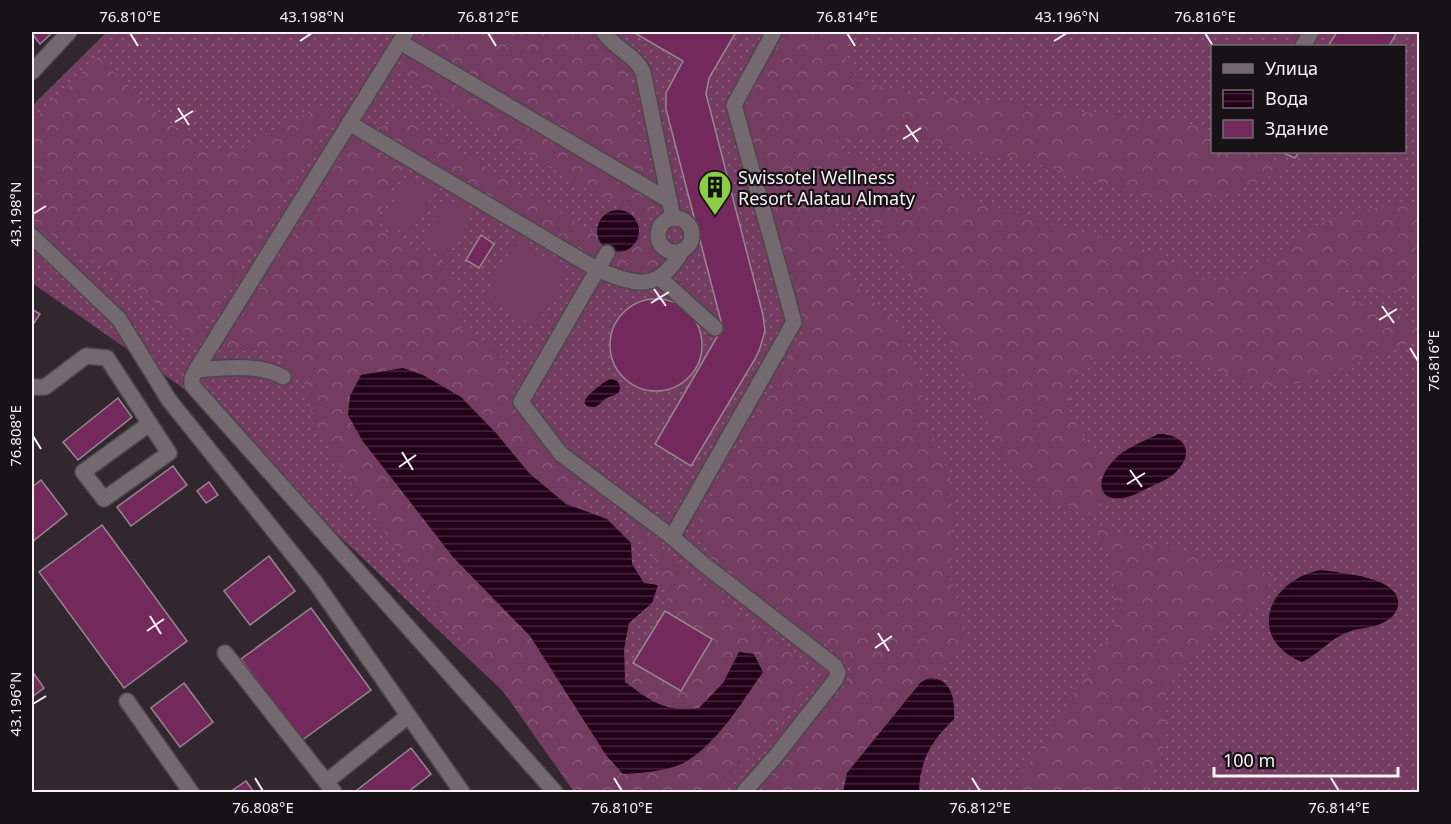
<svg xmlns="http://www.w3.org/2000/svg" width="1451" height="824" viewBox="0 0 1451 824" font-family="'Noto Sans',sans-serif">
<defs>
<pattern id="grass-dots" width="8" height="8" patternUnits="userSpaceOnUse" patternTransform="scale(1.5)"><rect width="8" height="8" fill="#733c60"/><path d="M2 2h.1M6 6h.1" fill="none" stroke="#885877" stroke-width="1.8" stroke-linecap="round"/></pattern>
<pattern id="forest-crowns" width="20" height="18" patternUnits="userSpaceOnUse" patternTransform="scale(1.5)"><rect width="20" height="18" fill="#733c60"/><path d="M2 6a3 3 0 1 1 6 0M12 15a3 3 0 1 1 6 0" fill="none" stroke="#885877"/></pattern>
<pattern id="water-rules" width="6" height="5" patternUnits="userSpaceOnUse" patternTransform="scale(1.5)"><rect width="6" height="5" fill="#220018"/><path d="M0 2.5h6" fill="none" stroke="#43263a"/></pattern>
</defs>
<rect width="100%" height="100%" fill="#32272e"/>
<!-- grass -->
<path fill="url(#grass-dots)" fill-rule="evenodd" d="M107,32h1312v760h-810l-426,-404 -151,-105v-177zM1212,46h192v106h-192z"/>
<!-- forest -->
<g fill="url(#forest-crowns)">
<path d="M420,32h171l35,39 32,150 -81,-36 -180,-116z"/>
<path d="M787,32h60l-2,25 13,23 59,16 113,9 82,11 74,7 26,8v21h51l23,15 -32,18 -56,15 -47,-3 -128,-37 -134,-24 -64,6 81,39 241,69 58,30 32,-1 51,-29 32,-27 46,-13 53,-9v91l-78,-3 7,10 49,15 22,12v14l-110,42 -49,5 -80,-30 -58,-6 -33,14 -19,18 -1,31 26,40 18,6 -6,11 -4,21 6,7 -21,14 -36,-12 -24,-16 -30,-39 -51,-111 -78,-122 -18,-3 -15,15v27l19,33 33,30 18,27 14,39 8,44 22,52 5,67 -6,28 16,53 -1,14 -18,23 -25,20 -74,91 -19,19h-73l90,-107 7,-21 -141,-104 -13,-41 107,-189 -64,-226z"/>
<path d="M98,57l59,56 46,36 39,-1 73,-39 18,-3 -3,17 -135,220 -44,-44 -119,-78v-100z"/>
<path d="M404,118l193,117 2,6 36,1 3,-6 32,22 -19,20 -33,-5 -208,-118 -37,69 77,44 10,34 -1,27 34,17 18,24 3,29 44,61 18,15 3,33c-48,-17 -78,-79 -117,-111 -17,-13 -39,-22 -59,-29l-54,47 13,25 91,117 77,79 76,119 17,19 95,-40 45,-62 -24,-20 -16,31 -24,25c-36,4 -47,-6 -74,-26l8,-19 48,28 31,-52 -47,-28 3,-16 -17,-44 -22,-19 9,-11 57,57 121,95 -45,60 -55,59h-142l-69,-98 -48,-58 -104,-150 -38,-60 -14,-53 -30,-22h-50l132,-214z"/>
<path d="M1087,520l46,18 142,37 -20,34 -26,7 -63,73v51l-21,52h-139l31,-39 78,-125 -3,-67z"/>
</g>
<!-- garden -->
<g fill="#733c60">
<path d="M408,176l27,15 -26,45 -26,-16z"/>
<path d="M447,198l25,15 -24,43 -26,-15z"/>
<path d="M516,241l52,29 -32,57 -52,-30z"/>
</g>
<!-- water -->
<g fill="url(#water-rules)">
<circle cx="618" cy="231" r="21"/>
<path d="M403,368l20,7 38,22 35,36 33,40 37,31 41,15 24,24 1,21 12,19 14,2 -6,18 -23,20 -5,26 1,33c27,20 39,30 74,26l24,-25 16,-31 15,2 9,18c-22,31 -43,68 -76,89 -16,10 -45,12 -64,13l-17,-19 -76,-119 -77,-79 -91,-117 -14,-25 2,-19 11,-21z"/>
<path d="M610,379c8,0 13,7 8,14 -4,3 -9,3 -13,6 -4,3 -7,8 -12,8 -24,-1 12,-26 17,-28z"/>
<path d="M1158,434c26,0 38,18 18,38 -9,9 -24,13 -36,20 -38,19 -51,-7 -25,-33 10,-11 30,-18 43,-25z"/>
<path d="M1321,570c19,3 81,7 77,35 -1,8 -7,14 -14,17 -11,7 -24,5 -36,10 -17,6 -29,22 -46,30 -57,-24 -34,-82 19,-92z"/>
<path d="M929,678c23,0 26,21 25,41 -23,23 -34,40 -35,73h-76l4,-19 74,-91z"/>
</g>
<!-- building -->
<g fill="#74295c" stroke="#958890" stroke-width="1.5">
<path d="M32,32h17l2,2 -11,10 -8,-10z"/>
<path d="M633,32h103l-27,46 -3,16 57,221 2,16 -5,17 -5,11 -64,107 -36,-22 66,-114 1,-5 -56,-216v-16l17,-32z"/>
<path d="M1337,32h60l-8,14h-61z"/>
<path d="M1281,152h18l-4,6z"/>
<path d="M481,235l13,9 -15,24 -13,-8z"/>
<circle cx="656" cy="345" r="46"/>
<path d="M32,309l8,5 -8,12z"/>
<path d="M118,398l14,19 -54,43 -15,-18z"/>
<path d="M173,466l14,19 -56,41 -14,-19z"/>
<path d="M41,480l26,34 -35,28v-55z"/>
<path d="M209,482l9,13 -12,8 -9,-12z"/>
<path d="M102,525l85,116 -63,47 -85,-116z"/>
<path d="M269,556l26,35 -45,34 -26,-34z"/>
<path d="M311,608l60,82 -70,51 -60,-82z"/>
<path d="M665,611l47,28 -31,52 -48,-28z"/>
<path d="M32,671l12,17 -12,9z"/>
<path d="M184,683l29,39 -33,25 -29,-39z"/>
<path d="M411,748l20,26 -23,18h-49l-2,-2z"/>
<path d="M246,781l8,11h-24z"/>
</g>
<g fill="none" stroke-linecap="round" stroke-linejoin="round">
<defs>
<g id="minor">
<path d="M406,32l-210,338 -4,8v7l363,407"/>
<path d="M604,32c9,16 31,22 39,40l30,146"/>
<path d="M400,42l270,159"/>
<path d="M1303,46l8,-14"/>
<path d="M32,72l37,-40"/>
<path d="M349,123l249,147c39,15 60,23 84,-19"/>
<circle cx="675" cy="235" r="17"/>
<path d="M32,236l87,83 50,81 146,182 147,210"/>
<path d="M607,253l-86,149 40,52 111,83 30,26 133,103 3,6 -2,7 -61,78 -31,35"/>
<path d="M660,278l55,50"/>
<path d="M196,370c27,-2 64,-7 87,7"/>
<path d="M32,387h13l41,-31 21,2 62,95 -65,46 -21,-27 66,-48"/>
<path d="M672,537l122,-215 -60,-217 40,-73"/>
<path d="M225,653l109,139"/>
<path d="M127,701l64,91"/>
<path d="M326,782l82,-66"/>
</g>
</defs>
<!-- minor casing -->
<use href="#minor" stroke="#4e464b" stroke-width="18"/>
<!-- minor -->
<use href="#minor" stroke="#756970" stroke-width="15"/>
</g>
<!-- ticks -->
<path fill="none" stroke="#f7f0f4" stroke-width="2" d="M130,33l8,13M488,33l8,13M847,33l8,13M1205,33l8,13M300,41l12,-8M1054,41l13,-8M178,108l11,17M175,122l18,-11M906,125l12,17M903,139l18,-11M33,214l13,-8M654,289l12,17M651,303l18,-11M1382,306l12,17M1379,320l18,-11M1410,348l8,13M33,436l8,13M402,452l11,18M399,467l17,-12M1130,470l12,17M1127,484l18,-11M150,616l11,18M147,631l17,-12M878,633l11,18M875,648l17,-12M33,704l13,-8M255,778l8,13M614,778l8,13M972,778l8,13M1331,778l8,13"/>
<!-- icons -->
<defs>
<symbol id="building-pin" viewBox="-11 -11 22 30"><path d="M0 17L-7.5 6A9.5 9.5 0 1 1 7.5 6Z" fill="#8bce46" stroke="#171215"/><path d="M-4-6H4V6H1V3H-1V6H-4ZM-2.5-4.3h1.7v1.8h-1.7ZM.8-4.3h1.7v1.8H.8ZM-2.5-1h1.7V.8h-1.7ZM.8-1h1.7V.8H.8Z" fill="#111"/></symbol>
</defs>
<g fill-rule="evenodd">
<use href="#building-pin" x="696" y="168" width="38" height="52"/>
</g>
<g text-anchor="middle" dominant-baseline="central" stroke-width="4.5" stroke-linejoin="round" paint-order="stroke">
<!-- poi labels -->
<g font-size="18" fill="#f7f0f4" stroke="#171215" text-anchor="start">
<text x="738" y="177">Swissotel Wellness<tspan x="738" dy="21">Resort Alatau Almaty</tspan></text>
</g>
</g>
<!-- border -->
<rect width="1451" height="824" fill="none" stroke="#171215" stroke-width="66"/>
<!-- legend -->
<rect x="1211" y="45" width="195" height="108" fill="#171215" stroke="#716b6e" stroke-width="1.5"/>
<rect x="1223" y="64" width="30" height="9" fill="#756970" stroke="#716b6e" stroke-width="1.5"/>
<text x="1265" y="75" font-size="18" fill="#f7f0f4">Улица</text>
<rect x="1223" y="90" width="30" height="18" fill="url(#water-rules)" stroke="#716b6e" stroke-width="1.5"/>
<text x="1265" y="105" font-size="18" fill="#f7f0f4">Вода</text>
<rect x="1223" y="120" width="30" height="18" fill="#74295c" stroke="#716b6e" stroke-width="1.5"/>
<text x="1265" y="135" font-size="18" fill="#f7f0f4">Здание</text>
<!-- scale -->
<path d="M1214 767v9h184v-9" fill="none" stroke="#f7f0f4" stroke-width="3"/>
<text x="1223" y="767" font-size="18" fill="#f7f0f4" stroke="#171215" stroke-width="4.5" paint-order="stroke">100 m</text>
<rect x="33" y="33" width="1385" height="758" fill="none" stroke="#f7f0f4" stroke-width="2"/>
<g font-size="15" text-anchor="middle" fill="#f7f0f4">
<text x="130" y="22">76.810°E</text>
<text x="312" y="22">43.198°N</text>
<text x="488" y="22">76.812°E</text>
<text x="847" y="22">76.814°E</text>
<text x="1067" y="22">43.196°N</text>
<text x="1205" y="22">76.816°E</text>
<text transform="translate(16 214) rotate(-90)" y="5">43.198°N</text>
<text transform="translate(1434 361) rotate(-90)" y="5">76.816°E</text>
<text transform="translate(16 436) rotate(-90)" y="5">76.808°E</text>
<text transform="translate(16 704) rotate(-90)" y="5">43.196°N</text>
<text x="263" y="813">76.808°E</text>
<text x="622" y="813">76.810°E</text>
<text x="980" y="813">76.812°E</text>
<text x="1339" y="813">76.814°E</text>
</g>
</svg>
